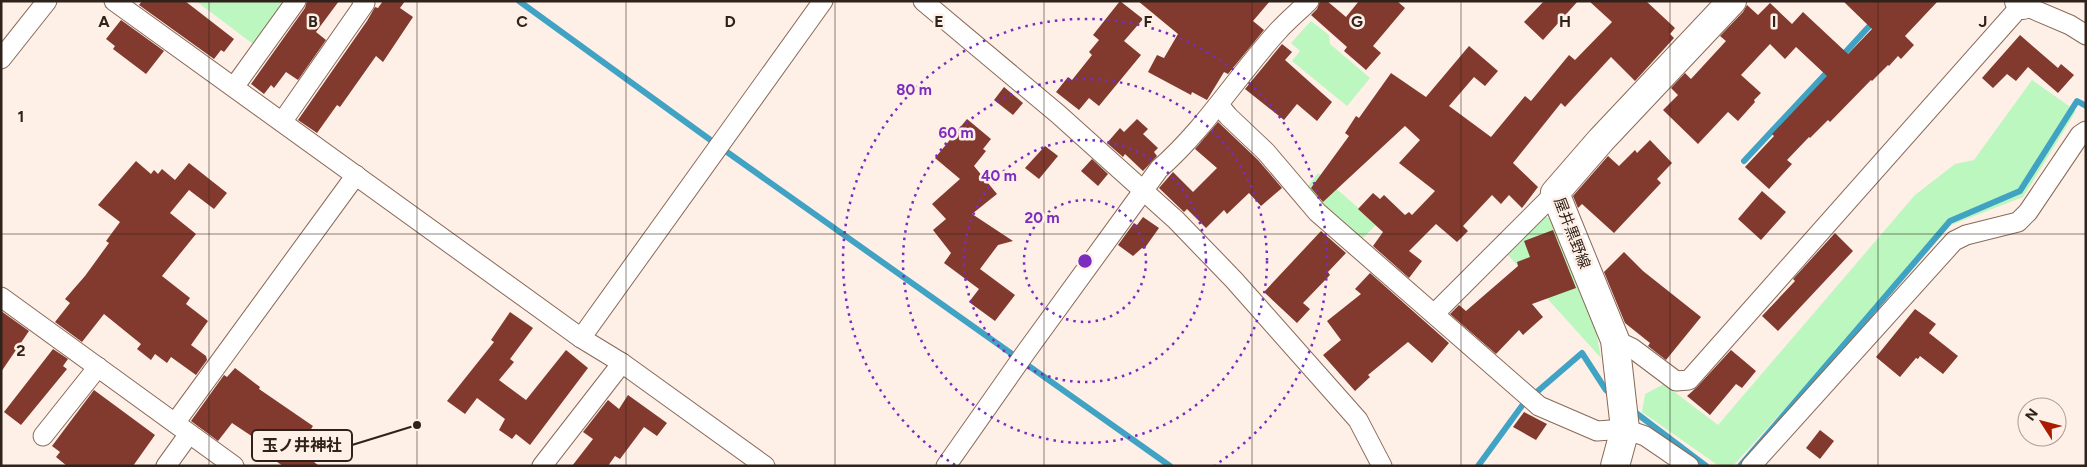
<svg xmlns="http://www.w3.org/2000/svg" width="2087" height="467" viewBox="0 0 2087 467" font-family="Figtree,'Noto Sans JP',sans-serif">
<rect width="100%" height="100%" fill="#feefe7"/>
<!-- green -->
<g fill="#bbf7be">
<path d="M196,1h88l-31,43z"/>
<path d="M1311,21l18,14 1,9 40,34 -23,28 -55,-45 8,-10 -9,-8z"/>
<path d="M2032,80l44,31 -53,86 -72,28 -218,241h-14l-77,-54 3,-18 19,-10 54,41 197,-230 40,-31 19,-4z"/>
<path d="M1318,173l59,51 -15,15 -58,-48z"/>
<path d="M1545,217l10,2 38,96 8,43 -93,-103z"/>
</g>
<g fill="none" stroke-linecap="round" stroke-linejoin="round">
<!-- stream -->
<g stroke="#41a3c3" stroke-width="6">
<path d="M519,1l208,151 443,314"/>
<path d="M1840,58l34,-37"/>
<path d="M1744,161l86,-92"/>
<path d="M1632,410l74,56"/>
<path d="M1478,466l46,-63 58,-50 24,37 8,7"/>
<path d="M1740,466l210,-245 70,-30 57,-90 9,5"/>
</g>
</g>
<!-- building -->
<g fill="#823a2e">
<path d="M142,1h43l49,38 -10,13 -3,-2 -7,9 -75,-54z"/>
<path d="M307,1h32l-23,31 10,8 -28,40 -12,-8 -12,16 -3,-3 -7,9 -13,-10 54,-76z"/>
<path d="M383,1h22l-5,7 13,9 -30,45 -7,-6 -36,51 -3,-2 -20,28 -19,-13 69,-99 8,-14 3,1z"/>
<path d="M1120,1l23,18 -19,22 17,14 -42,51 -10,-8 -10,12 -23,-18 12,-15 4,3 20,-25 -3,-3 10,-12 -6,-5z"/>
<path d="M1138,1h132l-17,20 11,9 -36,44 -4,-2 -17,28 -15,-8 -1,3 -43,-23 9,-17 7,3 14,-24z"/>
<path d="M1320,1h7l19,16 13,-16h38l8,7 -32,38 8,7 -15,17 -22,-19 3,-4 -36,-32 6,-6z"/>
<path d="M1544,1h34l-35,39 -19,-18z"/>
<path d="M1589,1h57l29,27 -5,6 4,4 -39,43 -24,-24 -46,50 -4,-4 -48,60 25,24 -16,21 -13,-13 -8,9 -9,-9 -29,31 5,5 -11,11 -21,-18 -27,27 13,10 -13,17 -36,-32 10,-14 -25,-23 15,-16 7,6 4,-4 21,20 4,-3 3,3 23,-24 -36,-28 21,-23 -15,-14 -82,76 -12,-14 38,-52 -4,-3 11,-17 3,2 32,-45 35,24 43,-51 29,25 -13,15 -11,-9 -25,29 42,31 34,-41 6,5 38,-46 6,5 37,-38z"/>
<path d="M1843,1h95l-33,35 9,9 -13,14 -3,-3 -9,10 -1,-1 -16,16 -1,-1 -41,42 -2,-2 -18,18 -1,-1 -22,23 5,4 -23,25 -24,-22 29,-31 -2,-2 55,-58 -31,-29 -11,12 -15,-15 -29,31 20,18 -7,7 1,2 -17,19 -10,-9 -30,32 -35,-34 15,-15 -7,-7 14,-15 6,6 35,-38 -6,-5 23,-24 4,-7 11,10 12,-12 22,21 11,-12 45,42 24,-25z"/>
<path d="M121,20l43,31 -18,23 -33,-25 2,-3 -9,-7z"/>
<path d="M2020,35l38,33 3,-4 13,11 -16,18 -30,-26 -12,14 -9,-7 -14,14 -11,-10z"/>
<path d="M1282,44l10,8 -7,8 47,42 -15,19 -20,-17 -13,16 -39,-31z"/>
<path d="M1004,87l19,16 -10,12 -19,-15z"/>
<path d="M967,119l24,20 -8,10 3,2 -12,15 23,28 -25,20 41,27 -15,4 -18,24 35,26 -20,26 -26,-19 10,-13 -35,-26 7,-10 -18,-23 13,-11 -14,-15 28,-25 -25,-21z"/>
<path d="M1137,119l11,10 -5,5 15,14 -4,4 3,4 -14,15 -18,-17 -2,3 -16,-14 13,-15 4,4z"/>
<path d="M1218,122l40,38 24,28 -21,18 -12,-13 -22,21 -3,-4 -18,18 -19,-19 -3,3 -25,-24 14,-16 20,20 24,-24 -22,-19z"/>
<path d="M1650,140l22,23 -15,16 4,4 -47,50 -32,-29 -4,4 -5,-12 35,-40 11,10 16,-16 2,3z"/>
<path d="M1045,146l13,10 -19,23 -14,-11z"/>
<path d="M1092,159l16,15 -10,12 -17,-15z"/>
<path d="M136,161l15,13 3,-4 4,4 4,-5 13,11 14,-17 38,30 -13,16 -25,-19 -19,23 26,21 -34,42 28,22 -4,6 22,17 -17,24 15,11 1,4 -11,15 -25,-18 -4,6 -12,-9 -4,6 -14,-11 4,-5 -37,-30 -22,28 -27,-20 15,-19 -5,-4 20,-23 24,-33 -3,-2 14,-19 -22,-17z"/>
<path d="M1762,191l24,21 -25,28 -23,-21z"/>
<path d="M1143,217l16,11 -15,21 -2,-1 -9,8 -15,-11 16,-22 3,2z"/>
<path d="M1553,230l23,58 -44,16 11,13 -20,18 -4,-5 -23,24 -46,-40 9,-9 7,6 52,-45 -1,-4 13,-5 -6,-16z"/>
<path d="M1321,231l25,22 -18,19 2,3 -27,28 7,6 -13,14 -33,-31z"/>
<path d="M1835,233l18,18 -75,80 -16,-15 33,-35 -2,-2z"/>
<path d="M1624,252l19,19 58,46 -35,43 -18,-14 2,-3 -25,-20 -21,-51z"/>
<path d="M1370,273l79,70 -17,20 -24,-21 -40,33 2,2 -15,14 -32,-36 18,-15 -14,-19 34,-27 -6,-5z"/>
<path d="M1915,309l21,15 -7,9 29,23 -15,18 -23,-18 -2,3 -2,-1 -16,19 -24,-20z"/>
<path d="M1,311l28,20 -28,41z"/>
<path d="M510,312l23,16 -23,31 4,3 -15,18 27,20 40,-50 22,18 -58,77 -14,-11 -4,5 -13,-9 6,-11 -28,-21 -12,16 -18,-13 47,-59 -3,-2z"/>
<path d="M53,349l15,10 -5,7 4,3 -46,56 -17,-13z"/>
<path d="M1731,350l25,21 -14,17 -6,-4 -26,31 -23,-19 10,-9z"/>
<path d="M235,368l25,19 -1,2 54,37 -15,23 21,17h-36l-16,-11 4,-6 -39,-26 -14,18 -27,-20 33,-46 3,2z"/>
<path d="M94,390l61,45 -22,31h-66l-11,-9 4,-5 -8,-6z"/>
<path d="M628,395l39,28 -10,13 -13,-9 -24,32 -5,-3 -7,10h-36l21,-27 -10,-7 25,-32 11,9z"/>
<path d="M1524,412l23,12 -11,16 -23,-13z"/>
<path d="M1820,430l14,11 -14,18 -14,-11z"/>
</g>
<g fill="none" stroke-linecap="round" stroke-linejoin="round">
<defs>
<g id="street">
<path d="M114,1l467,337 41,25 143,103"/>
<path d="M923,1l135,113 118,106 58,60 124,140 24,46"/>
<path d="M2023,5l47,20 16,10"/>
<path d="M1,59l46,-58"/>
<path d="M234,87l62,-86"/>
<path d="M1219,105l9,11 38,36 51,60 222,194 58,25 28,-2 20,7 44,30"/>
<path d="M282,122l83,-119 -3,-2"/>
<path d="M1,297l233,169"/>
<path d="M1434,314l121,-121"/>
<path d="M581,338l242,-337"/>
<path d="M1615,340l17,8 44,33 13,-1 336,-379"/>
<path d="M175,423l181,-248"/>
<path d="M43,436l55,-69"/>
<path d="M166,466l23,-32"/>
<path d="M542,466l80,-103"/>
<path d="M946,466l80,-114 133,-183c46,-40 78,-93 119,-138 10,-11 21,-20 31,-30"/>
<path d="M1751,466l203,-225 12,-6 52,-13 10,-10 52,-77 6,-4"/>
</g>
<g id="secondary">
<path d="M2019,1l4,4"/>
<path d="M1615,466l10,-37 -10,-89 -60,-147 46,-53 131,-139"/>
</g>
</defs>
<!-- street casing -->
<use href="#street" stroke="#896a58" stroke-width="21"/>
<!-- secondary casing -->
<use href="#secondary" stroke="#896a58" stroke-width="30"/>
<!-- street -->
<use href="#street" stroke="#fff" stroke-width="19"/>
<!-- secondary -->
<use href="#secondary" stroke="#fff" stroke-width="28"/>
</g>
<!-- grid -->
<path fill="none" stroke="#2f221a" stroke-width="1" stroke-opacity="0.55" d="M209,1v465M417,1v465M626,1v465M835,1v465M1044,1v465M1252,1v465M1461,1v465M1670,1v465M1878,1v465M1,234h2085"/>
<!-- distance rings -->
<g fill="none" stroke="#7b2cbf" stroke-width="2.5" stroke-dasharray="2.5 5">
<circle cx="1085" cy="261" r="61"/>
<circle cx="1085" cy="261" r="121"/>
<circle cx="1085" cy="261" r="182"/>
<path d="M955 465A242 242 0 1 1 1215 465"/>
</g>
<g text-anchor="middle" dominant-baseline="central" stroke-width="5" stroke-linejoin="round" paint-order="stroke">
<!-- street labels -->
<g font-size="15" fill="#2f221a" stroke="#feefe7">
<text transform="translate(1572 233) rotate(69)">屋井黒野線</text>
</g>
</g>
<g font-size="16" text-anchor="middle" font-weight="bold" fill="#2f221a" stroke="#feefe7" stroke-width="5" stroke-linejoin="round" paint-order="stroke">
<text x="104" y="27">A</text>
<text x="313" y="27">B</text>
<text x="522" y="27">C</text>
<text x="730" y="27">D</text>
<text x="939" y="27">E</text>
<text x="1148" y="27">F</text>
<text x="1357" y="27">G</text>
<text x="1565" y="27">H</text>
<text x="1774" y="27">I</text>
<text x="1983" y="27">J</text>
<text x="21" y="122">1</text>
<text x="21" y="356">2</text>
</g>
<circle cx="1085" cy="261" r="8" fill="#7b2cbf" stroke="#feefe7" stroke-width="2.5"/>
<g font-size="15" text-anchor="middle" font-weight="bold" fill="#7b2cbf" stroke="#feefe7" stroke-width="5" stroke-linejoin="round" paint-order="stroke">
<text x="914" y="95">80 m</text>
<text x="956" y="138">60 m</text>
<text x="999" y="181">40 m</text>
<text x="1042" y="223">20 m</text>
</g>
<!-- callouts -->
<path fill="none" stroke="#2f221a" stroke-width="2" d="M417 425L352 445"/>
<circle fill="#2f221a" stroke="#feefe7" stroke-width="2" cx="417" cy="425" r="5"/>
<rect fill="#feefe7" stroke="#2f221a" stroke-width="2" x="252" y="430" width="100" height="31" rx="5"/>
<g font-size="16" text-anchor="middle" font-weight="bold" fill="#2f221a">
<text x="302" y="451">玉ノ井神社</text>
</g>
<!-- border -->
<rect width="2087" height="467" fill="none" stroke="#2f221a" stroke-width="5"/>
<!-- north arrow -->
<g transform="translate(2042 422) rotate(306)"><circle r="24" fill="#feefe7" stroke="#ab9d95"/>
<path d="M0-4L9 19L0 12L-9 19Z" fill="#aa1b00"/>
<text y="-8" font-size="14" font-weight="bold" text-anchor="middle" fill="#2f221a">N</text>
</g>
</svg>
